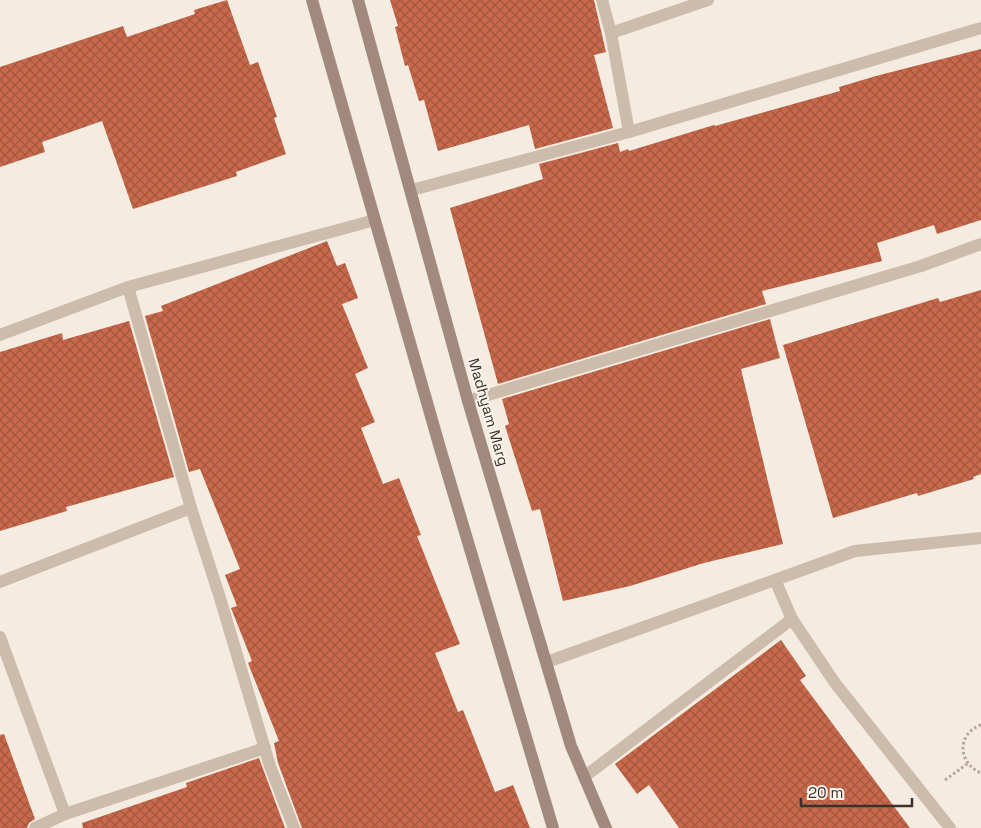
<svg xmlns="http://www.w3.org/2000/svg" width="981" height="828" viewBox="0 0 981 828" font-family="'Space Grotesk',sans-serif">
<defs>
<pattern id="building-cross-hatch" width="8" height="8" patternUnits="userSpaceOnUse" patternTransform="scale(1.25)"><rect width="8" height="8" fill="#c8694b"/><path d="M0 0l8 8M0 8l8-8" fill="none" stroke="#a4573f"/></pattern>
</defs>
<rect width="100%" height="100%" fill="#f4ebe1"/>
<!-- building -->
<g fill="url(#building-cross-hatch)">
<path d="M227,0l23,65 8,-3 19,55 -3,1 12,36 -50,18 1,4 -104,33 -31,-88 -60,21 3,10 -45,15v-100l123,-41 4,11 68,-23 -1,-4z"/>
<path d="M390,0h204l12,52 -12,3 19,73 -78,21 -6,-24 -91,26 -14,-51 -5,1 -11,-36 -3,1 -10,-39 3,-1z"/>
<path d="M981,49v171l-44,14 -3,-9 -57,18 5,18 -120,30 4,13 -268,80 -48,-176 93,-29 -4,-15 79,-21 2,9 8,-3 1,2 85,-26 1,1 125,-35 -1,-4 37,-11z"/>
<path d="M327,241l10,25 8,-3 13,35 -16,6 26,64 -13,6 20,48 -14,6 22,56 16,-6 22,57 -4,1 43,108 -25,9 23,59 5,-2 32,82 18,-7 17,43h-228l-24,-65 -4,-20 5,-2 -31,-78 4,-2 -21,-53 6,-2 -12,-31 15,-6 -40,-100 -11,3 -44,-156 18,-5 -2,-5z"/>
<path d="M981,290v184l-8,3 1,2 -56,17 -1,-3 -84,25 -50,-173 155,-47 2,4z"/>
<path d="M770,319l10,39 -39,11 42,175 -79,19 -74,23 -67,15 -23,-92 -8,2 -27,-85 4,-2 -7,-25z"/>
<path d="M129,321l45,156 -108,30 1,4 -67,20v-179l62,-19 1,7z"/>
<path d="M781,640l25,36 -6,4 110,148h-231l-30,-43 -12,9 -22,-30z"/>
<path d="M4,734l31,85 -6,4 -2,5h-27v-93z"/>
<path d="M259,758l26,70h-202l-1,-5 105,-36 -1,-4z"/>
</g>
<g fill="none" stroke-linecap="round" stroke-linejoin="round">
<!-- path -->
<g stroke="#b9a596" stroke-width="3" stroke-dasharray="2.5 2.5" stroke-linecap="butt">
<path d="M981,725c-25,9 -23,38 0,48"/>
<path d="M945,780l22,-16"/>
</g>
<!-- street -->
<g stroke="#cdbbac" stroke-width="12">
<path d="M602,0l9,33 18,99"/>
<path d="M611,33l97,-33"/>
<path d="M412,190l217,-58 352,-104"/>
<path d="M0,335l128,-48"/>
<path d="M468,401l453,-135 60,-22"/>
<path d="M775,580l17,39 43,64 115,145"/>
<path d="M0,582l191,-74"/>
<path d="M0,637l65,177 -30,14"/>
<path d="M547,662l308,-111 126,-13"/>
<path d="M584,777l208,-158"/>
<path d="M65,814l200,-66"/>
<path d="M294,828l-24,-62 -50,-168 -29,-90 -63,-221 247,-67"/>
</g>
<!-- secondary -->
<g stroke="#a18a7d" stroke-width="12">
<path d="M312,0l128,448 113,380"/>
<path d="M358,0l110,401 103,345 35,82"/>
</g>
</g>
<g text-anchor="middle" dominant-baseline="central" stroke-width="4" stroke-linejoin="round" paint-order="stroke">
<!-- street labels -->
<g font-size="15" fill="#3b302b" stroke="#fbf5ee">
<text transform="translate(489 412) rotate(74)">Madhyam Marg</text>
</g>
</g>
<!-- scale -->
<path d="M801 798v8h111v-8" fill="none" stroke="#3b302b" stroke-width="2.5"/>
<text x="808" y="798" font-size="15" fill="#3b302b" stroke="#fbf5ee" stroke-width="4" paint-order="stroke">20 m</text>
</svg>
